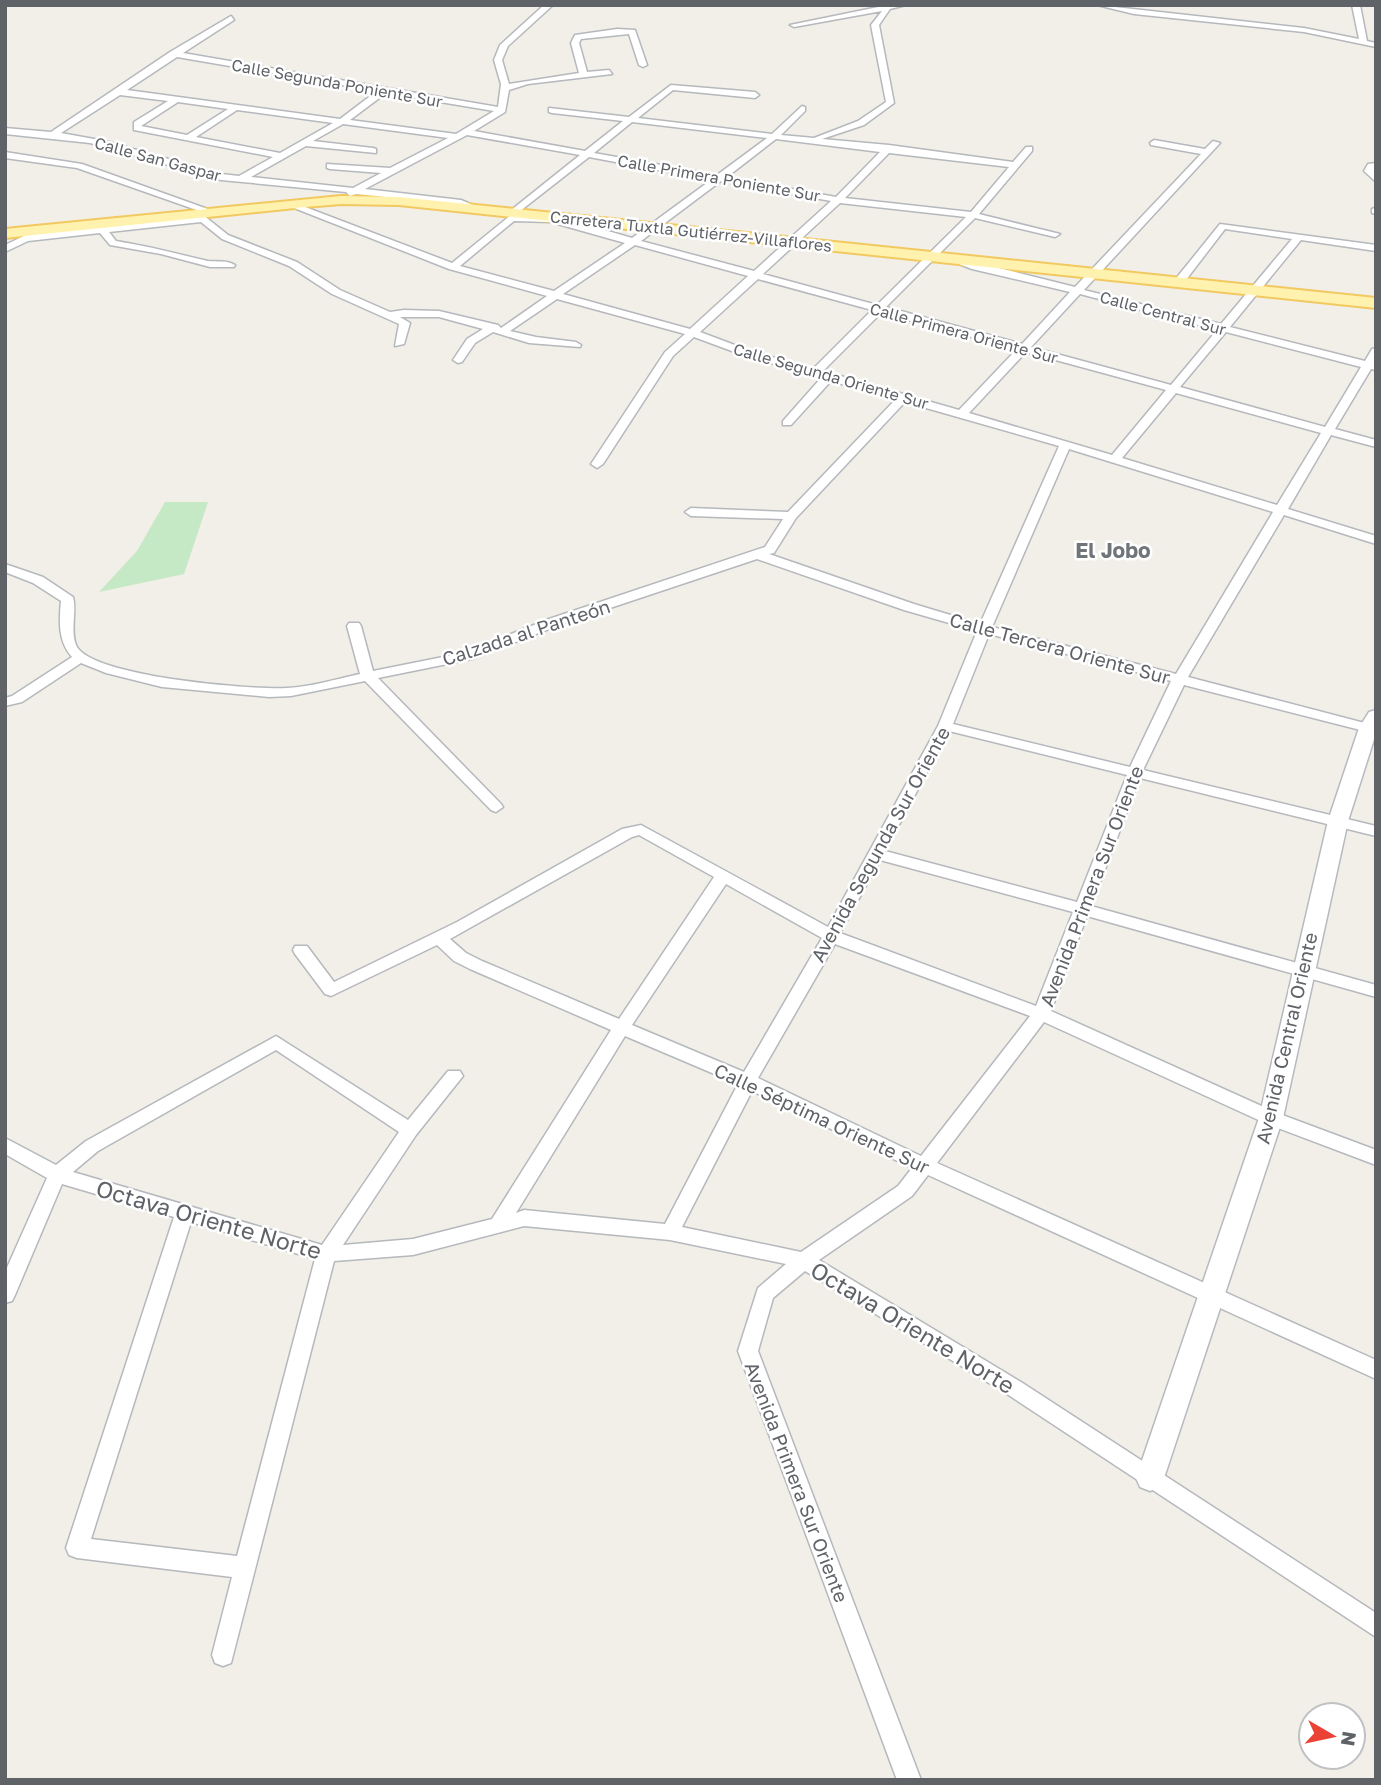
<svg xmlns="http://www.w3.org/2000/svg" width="1381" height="1785" viewBox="0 0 1381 1785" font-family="'Golos Text',sans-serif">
<rect width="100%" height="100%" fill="#f1efe8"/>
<!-- green -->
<path fill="#c5e8c5" d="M165,502h43l-24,72 -85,18 38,-41z"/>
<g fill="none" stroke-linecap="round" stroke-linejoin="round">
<defs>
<g id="street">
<path d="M544,5h9l-45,41 -6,14 7,24 70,-11 -8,-30 4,-8 42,-6 18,1 12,35 -4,2 -4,-2 -10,-31 -48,5 -2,4 8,29 22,-2 3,4 -84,10 -19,6 -4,22 -31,19 111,20 38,-30 -71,-8 -3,-1v-4l80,9 42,-32 84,7 4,3 -4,3 -82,-8 -35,28 134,16 30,-28 3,1v4l-24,24 33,3 44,-17 28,-19 -15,-77 11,-14 -88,16 -4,-2 98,-20h18l-16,4 -11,16 15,78 -30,22 -42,14 67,6 124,17 13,-15h6v4l-53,63 81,20 -5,3 -80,-19 -89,89 136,37 48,-52 -98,-23 -26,-10 5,-3 124,31 126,-133 -50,-9 -1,-2 4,-3 51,9 8,-8 7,2 -136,147 137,34 71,-85 -67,-10 -43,56h-8v-4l46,-57 156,21v6l-75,-11 -71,87 135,34 7,-12 4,-1v22l-5,-1 -36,60 41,11v7l-45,-12 -43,74 88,27v8l-92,-29 -96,162 188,49v8l-192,-49 -41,85 233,56v10l-236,-58 -49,128 285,79v12l-289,-81 -36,95 226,102 99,37v15l-111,-42 -221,-101 -107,141 439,197v19l-448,-204 -16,21 -93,64 202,122 355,231v24l-369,-243 -202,-123 -32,27 -15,53 163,429h-24l-159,-429 20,-63 28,-24 -116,-24 -146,-14 -111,29 -79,6 -103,402 -8,3 -8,-3 -3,-8 20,-78 -155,-19 -8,-3 -3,-7 108,-331 -112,-33 -47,111 -3,6 -7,2v-31l42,-94 -42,-24v-16l51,27 30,-24 190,-105 132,84 40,-49h12l3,5 -47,59 -73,110 70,-6 79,-20 119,-189 -141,-61 -16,-8 -17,-16 -106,51 -6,-2 -30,-40 -2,-4 2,-4h12l27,36 123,-60 165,-93 19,-4 187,102 110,-201 39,-95 -73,-21 -147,-51 -198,66 -87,34 -94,19 123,126 2,3 -7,5 -5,-2 -126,-129 -74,15 -22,1 -107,-10 -56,-14 -25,-10 -59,39 -17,4v-8l7,-2 60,-39c-14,-15 -13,-36 -11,-56l-28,-18 -28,-11v-8l38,13 30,20c4,14 -3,33 3,48 13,32 177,45 211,43 24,-1 49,-9 73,-14l-13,-48 2,-3h10l2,3 12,45 90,-18 86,-34 216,-72 18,-28 -92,-3 -6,-4 6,-4 97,4 108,-113 -65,-18 -40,44h-8v-4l38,-43 -81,-24 -46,-17 -21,19 -70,108 -6,4 -6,-4 74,-112 20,-18 -128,-35 -47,32 26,6 40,5 5,3 -1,2 -51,-4 -36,-11 -18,11 -13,19 -4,1 -5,-3 14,-21 16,-10 -44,-12h-39l10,6 -6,21 -9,2 4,-22 -67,-30 -43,-28 -67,-27 -21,-17 -92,10 7,9c32,5 61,13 92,20 10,1 19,-1 27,4l-1,2h-24l-49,-13 -51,-9 -10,-12 -72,8 -23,11v-7l21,-10 169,-18 -2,-3 5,-3 30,24 69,27 43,28 50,22 14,-2 35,1 59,14 3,3 46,-32 -98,-27 -165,-65 8,-2 160,61 59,-48 -1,-4 70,-56 -113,-20 -102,54 96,11 14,6v4l-3,1 -35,-9 -81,-8 -6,2 -4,-4 -125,-12 -131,-37 -85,-9v-6l46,4 119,-80 61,-36 3,4 -51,33 315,54 3,-23 -7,-24 6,-15zM177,57l200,34 -37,28 -213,-29zM386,93l108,18 -38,23 -106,-14zM120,95l48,6 -34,21v8l139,27 -34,19 -18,-2 -116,-33 -44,-8zM178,102l50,7 -41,26 -46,-9zM237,110l96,13 -53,30 -84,-16zM632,122l135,16 -50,37 -123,-22zM343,124l105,14 -58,30 -63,-4v4l3,1 51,4 -28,15 -102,-11 55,-31 70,7v-4l-3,-1 -60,-7zM776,139l104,13 -44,45 -109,-20zM889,153l120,14 -38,45 -126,-14zM589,157l122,23 -79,58 -79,-23 1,8 71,20 -71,48 -94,-25 54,-45 36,1v-4l-3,-1 -32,-2zM721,181l110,20 -77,70 -113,-30zM840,203l126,14 -89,88 -114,-31zM635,245l113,31 -58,53 -127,-35zM758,279l114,31 -59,59 -65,-19 -48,-18zM1080,294l137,36 -46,55 -140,-38zM881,313l136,36 -58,61 -136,-39zM1226,332l135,35 -36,60 -145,-40zM1026,352l140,38 -54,65 -143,-42zM1176,393l145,40 -44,72 -155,-47zM905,402l154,44 -79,178 -66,-20 -145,-50 5,-1 22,-35zM1069,449l204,63 -97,162 -184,-47zM989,634l182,47 -41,86 -177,-43zM949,731l178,44 -50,127 -192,-51zM639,835l75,42 -95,142 -137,-58 -16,-8 -16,-14 182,-102zM880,860l193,52 -37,94 -196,-73zM726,884l96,54 -78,134 -112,-47zM835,944l195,72 -109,140 -163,-78zM625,1036l113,48 -73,140 -141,-14 -8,3zM276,1050l123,82 -77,113 -249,-73 25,-21zM752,1091l160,77 -14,18 -97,66 -119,-25zM191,1222l124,37 -78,297 -146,-17z"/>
<path d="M1097,5l207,23 55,11 -7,-34h8l7,36 9,2v4l-72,-15 -170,-18z"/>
<path d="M5,152l77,12 134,48 -8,2 -131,-46 -72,-10z"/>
<path d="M1376,163l-2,8 2,11 -12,-11 4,-7z"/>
<path d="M1375,208l1,6 -4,-1v-4z"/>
</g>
<path id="secondary" d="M1376,710v23l-28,88 -65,297 -119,360 -4,9 -10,4 -10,-4 -4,-9 123,-360 69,-297 31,-93 10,-16z"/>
<path id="primary" d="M341,196l58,1 977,101v10l-977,-103 -58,-1 -36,3 -300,31v-9z"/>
</defs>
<!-- street casing -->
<use href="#street" stroke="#b5b8bc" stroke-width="3"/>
<!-- secondary casing -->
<use href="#secondary" stroke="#b6babf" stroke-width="3"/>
<!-- primary casing -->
<use href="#primary" stroke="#f2c960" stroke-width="4"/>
<!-- street -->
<use href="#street" fill="#fff" fill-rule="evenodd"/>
<!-- secondary -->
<use href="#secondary" fill="#fff" fill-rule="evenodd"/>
<!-- primary -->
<use href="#primary" fill="#fff2af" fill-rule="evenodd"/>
</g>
<g text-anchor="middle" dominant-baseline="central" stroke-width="5" stroke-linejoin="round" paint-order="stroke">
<!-- far-street labels -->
<g font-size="16" fill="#5f6368" stroke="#fff">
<text transform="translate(337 83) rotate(10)">Calle Segunda Poniente Sur</text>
<text transform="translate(158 159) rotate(15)">Calle San Gaspar</text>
<text transform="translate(719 178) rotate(10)">Calle Primera Poniente Sur</text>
<text transform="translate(691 231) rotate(6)">Carretera Tuxtla Gutiérrez-Villaflores</text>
<text transform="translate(1163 313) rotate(15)">Calle Central Sur</text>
<text transform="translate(964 333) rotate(15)">Calle Primera Oriente Sur</text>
<text transform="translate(831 376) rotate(16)">Calle Segunda Oriente Sur</text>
</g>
<!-- street labels -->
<g font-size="19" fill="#5f6368" stroke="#fff">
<text transform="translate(526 632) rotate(-18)">Calzada al Panteón</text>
<text transform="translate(1060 648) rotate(15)">Calle Tercera Oriente Sur</text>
<text transform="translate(880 844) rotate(-61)">Avenida Segunda Sur Oriente</text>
<text transform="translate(1091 886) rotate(-69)">Avenida Primera Sur Oriente</text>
<text transform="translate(1286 1038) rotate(-77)">Avenida Central Oriente</text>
<text transform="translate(822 1118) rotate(25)">Calle Séptima Oriente Sur</text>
<text transform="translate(797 1482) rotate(69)">Avenida Primera Sur Oriente</text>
</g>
<!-- far-district labels -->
<g font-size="21" font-weight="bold" fill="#70757a" stroke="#fff">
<text x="1113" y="550">El Jobo</text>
</g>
<!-- near-street labels -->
<g font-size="23" fill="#5f6368" stroke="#fff">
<text transform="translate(209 1219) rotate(16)">Octava Oriente Norte</text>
<text transform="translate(913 1327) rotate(31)">Octava Oriente Norte</text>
</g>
</g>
<!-- border -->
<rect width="1381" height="1785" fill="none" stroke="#5f6368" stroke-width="14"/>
<!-- north arrow -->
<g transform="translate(1332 1736) rotate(99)"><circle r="33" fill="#ffffff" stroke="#bfc1c3" stroke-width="2"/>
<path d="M0-5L12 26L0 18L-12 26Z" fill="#ea4335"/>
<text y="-10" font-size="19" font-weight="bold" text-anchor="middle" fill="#5f6368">N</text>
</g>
</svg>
